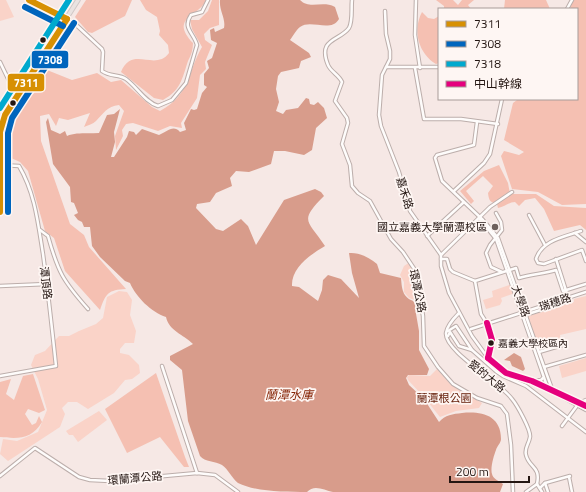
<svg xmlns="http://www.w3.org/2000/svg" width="586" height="492" viewBox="0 0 586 492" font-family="'Titillium Web','Noto Sans TC',sans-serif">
<rect width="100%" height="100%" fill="#f6e8e5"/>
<!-- green -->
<g fill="#fad3c8">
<path d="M0,0h6l8,17 -14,4z"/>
<path d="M410,262l9,33 -1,6 -9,-3 -5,-6v-10l-4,-7 4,-9z"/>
<path d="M512,284l3,9 -14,5 1,3 -2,4 -14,4 -3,-9 10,-3 -1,-6z"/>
<path d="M119,291l8,1 5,8 -2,15 6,16 -2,12h-9l-5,6v4l9,2 10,10 1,8 -8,6 -7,1 -11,13 -26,16 -11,-7h-9l-6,6 3,6 -5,13 -52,34 -8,-7 3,-15 14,2 21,-9 9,-22 -9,-31 -7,-14 4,-10 10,-4 14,-15h10l10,-5 17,-7 7,-6 4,-21z"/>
<path d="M586,296v33l-26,6 1,7 -22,8 -11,-34 46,-14v-3z"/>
<path d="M586,358v13l-24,7 -3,-12z"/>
<path d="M437,369l14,16 31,18 -3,5 -23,3 -16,6 -16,-20 -16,-17 -1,-3 2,-2 21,1z"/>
<path d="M99,411l8,9 -29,22 -5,-7h-4l-3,-4z"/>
</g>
<!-- forest -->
<g fill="#f5c0b2">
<path d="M86,0h46l-7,16 -33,17 -4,-1 -13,-15z"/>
<path d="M140,0h66c-7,17 -37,17 -13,43 0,7 -2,12 -5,18 -6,18 -7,29 -25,39l-9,-2 -33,-26c11,-27 34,0 48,-19l-1,-8 -9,-10 1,-4 -3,-14 -11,-7z"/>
<path d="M212,0h7v25l-9,3 -6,6 1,6 7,5 -7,17 1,7 -6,6 -3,23 -16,25 1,5 -12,-2 -12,5 -25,-8 -7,1 -4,6 1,6 -7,14 -1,-14 9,-25 -5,-6c-12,1 -16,9 -23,16 -3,3 -8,4 -12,6l6,-14 -22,7 -9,-2 -3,8 -7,-12 -9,2 1,25 29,83 14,11 5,12 37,42c-18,1 -20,4 -26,21l-35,-39 -11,-33 -9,-7 -17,-60 -8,-9 -9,-4 -3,-4 3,-28 4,-11 5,-4 3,-12h5l7,-7 10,-16 -3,-8 30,12 25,-7 14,9 10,-2 31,27 8,4c31,-17 27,-38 42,-64l-10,-18 -2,-9h9l9,-9z"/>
<path d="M436,0h17l5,5 4,-5h12l-6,5 3,4h-27v-3z"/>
<path d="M505,0h41l4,9h-46z"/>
<path d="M573,0h13v204l-24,1 -24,-13 -26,-3 -11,-33 3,-5 15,4 5,-3 -20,-12 9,-37 4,-3 60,-1v-90h-7z"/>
<path d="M422,12l6,6 6,1 5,-3v47l-3,1c-17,-10 -24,-33 -14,-52z"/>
<path d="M499,165l9,18 2,11h26l18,12 32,2v22l-6,-5 -26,6 -10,-22 -9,-11 -10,2 -6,6 -4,-4c-6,0 -10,5 -17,6l-1,-4c-7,-2 -8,-3 -9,-11l5,-7 -10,-10 -17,15 8,10 -3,3 -11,-13 24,-20z"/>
<path d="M156,373l29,84 4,10h-5l-24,-30 -33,16 -22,-44z"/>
<path d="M33,374l12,36 -6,3 -11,-4 -3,5 7,11 4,-2 3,-7 3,6c-10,17 -23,17 -42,15v-55l11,-3 -5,15 8,6 9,-24z"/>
</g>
<!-- water -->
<g fill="#d89c8b">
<path d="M220,0h80c10,10 22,0 35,7l4,12c-8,14 -28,0 -39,8 -4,3 -7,9 -10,13l19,13 2,4 -10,4 -2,7 -18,4 -3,4 -2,13 3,13 -3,9 7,3 3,-4 12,-2 8,-10 3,1 1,5 4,1 4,-3 6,6 3,10 -11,10 -4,22 -8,5 -19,-4h-11l-3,13 -22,8 -13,-1 -6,7 2,8 -16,7 -6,9 -13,2 -1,4 20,21 7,2 18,-12 7,7 8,19 28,-45 31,-11 6,3 3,4c-26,26 -16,24 1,50 -14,8 -34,22 -33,40l7,1 19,14 4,-11 1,-10 5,-5 13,4 18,19 -7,-25 -3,-20c10,-1 21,5 28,11l3,9 21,5c1,13 2,20 15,24l-1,6 4,23v19l10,19 -2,6h-19l-2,3 3,7 15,14 15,23c6,-7 14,-8 23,-9 19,-2 39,2 39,26 0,4 -4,7 -5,11 -2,5 -6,18 -4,24 1,5 7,7 11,10l-3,8h-167c-9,-2 -19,-8 -26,0 -22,0 -51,0 -69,-9 -6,-5 -10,-14 -16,-18 -7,-4 -17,-3 -22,-9l-12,-35 -6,-51 -12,-10v-4l23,-12c-10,-10 -24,-13 -27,-27 -15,-5 -30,-20 -36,-34l-5,-2 -25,-24 -8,-11 -2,-19h-6l-2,-5 -4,-2 -4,-5 4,-2 -4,-10 -3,-1 -1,-15 -17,-23 -7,-42 2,-4 3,12 9,4 5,-3 2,5c9,-4 21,-2 32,-3l8,-18 7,-1 6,-5 -6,23 1,10 -4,15h3l13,-20 2,-6 5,1 2,3 6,-6 17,6c8,-3 14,-11 21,-3l6,-2 -2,-7 7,-14 3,1 3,-1 5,-16 5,-6 -3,-2v-11l5,-6 -2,-7 5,-3 5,-15 -6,-3 -1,-10 4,-2 1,4 9,-4c2,-10 -5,-17 -4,-28z"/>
<path d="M514,353l7,4 4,12 -2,2 -11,-5 -2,-5 -6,-1z"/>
</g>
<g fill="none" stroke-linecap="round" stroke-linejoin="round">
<defs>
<g id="minor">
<path d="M29,0l44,22 29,27 1,3 -1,19c8,6 17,3 24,8 11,8 19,23 32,27l14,-6 14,-17 11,-38c-3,-12 -15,-17 -6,-30l11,-3 6,-12"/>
<path d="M352,0c-1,8 1,21 -3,28 -9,13 -32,10 -21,37 3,7 11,10 14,17l-7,19 12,17 1,5 -6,21 8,21 2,21 6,7 12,8 21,38 12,13 12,18 8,46 1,30 14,21 15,17 24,14 24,8 6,8 4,31 2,47"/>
<path d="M416,0l-1,35 5,33"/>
<path d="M567,9l5,-9"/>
<path d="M385,11l1,23 4,17v8l-8,16 -3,40 2,11 18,46 11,39 31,44v11l8,27 23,43 16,22 18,15 26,8 16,8h4l34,17"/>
<path d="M0,62l13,27 5,4"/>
<path d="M386,67h53"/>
<path d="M415,68l9,51h37l37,5"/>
<path d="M477,122l-3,23 -37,10 -2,3 7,23 41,39 15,18 54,151"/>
<path d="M454,191l30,-28 6,-9 12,-55"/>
<path d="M496,213l5,9 1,8 -12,15 -4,8 5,14 11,5"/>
<path d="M529,215l16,30"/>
<path d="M480,219l16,20 52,150 38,21"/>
<path d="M40,230l8,6c10,36 15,45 40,73"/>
<path d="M581,231c-17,6 -39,9 -45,28l2,4 6,1 38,-14 4,11"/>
<path d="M575,233l11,9"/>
<path d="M427,236l37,-34"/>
<path d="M441,255l49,-48 22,-15"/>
<path d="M441,259h6l3,10 3,3 22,9"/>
<path d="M0,286l47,-2"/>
<path d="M459,313c-5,5 -12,12 -13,20 -2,18 55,50 66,66 5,6 19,31 18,38 -1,7 -6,11 -4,18 3,13 15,11 11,29"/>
<path d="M525,315l40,-13 3,-5 -12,-38"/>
<path d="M471,329l115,-37"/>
<path d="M448,331l8,-5 16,24 25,22 6,4 23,10 60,46"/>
<path d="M448,336l2,-4 9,14 13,4"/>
<path d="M539,352l27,-8"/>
<path d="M488,358l3,-8v-17l-1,-5 -9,-14 -6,-33 41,-13 3,10c13,-4 24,-4 37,-8l7,21 23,-7"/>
<path d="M162,366l35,107"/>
<path d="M544,367l42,-12"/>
<path d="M0,376l56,-10c-4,-38 -8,-75 -13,-112 -5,-31 -8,-61 -24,-88l-18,-1"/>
<path d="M534,381l7,-1 2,-2"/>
<path d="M562,426l17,-23 7,-3"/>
<path d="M0,476l35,-28 44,29 11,3 20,1 87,-8 18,2 23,17"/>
<path d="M569,477l3,15"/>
<path d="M545,483l3,9"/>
<path d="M540,488l5,-5 25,-7"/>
<path d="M526,492l11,-8 5,8"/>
</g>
<path id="major" d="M0,212v-80l5,-17 73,-115"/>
</defs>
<!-- minor casing -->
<use href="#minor" stroke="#bcaeab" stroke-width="4.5"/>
<!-- major casing -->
<use href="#major" stroke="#d0c8c6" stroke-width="5.5"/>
<!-- minor -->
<use href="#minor" stroke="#fefcfb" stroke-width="2.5"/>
<!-- major -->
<use href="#major" stroke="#eae3e1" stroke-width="3.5"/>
<defs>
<g id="bus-1">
<path d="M29,0l38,19"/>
<path d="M0,212v-80l5,-17 62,-96"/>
</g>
<g id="bus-2">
<path d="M25,7l38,19"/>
<path d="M8,212v-79l4,-15 62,-95"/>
</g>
<path id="bus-3" d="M0,108l69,-108"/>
<g id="bus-4">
<path d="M487,323l5,17 -4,18"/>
<path d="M488,358l18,15 26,8 54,25"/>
</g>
</defs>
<!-- bus-1 casing -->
<use href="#bus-1" stroke="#fef6f3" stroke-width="9"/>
<!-- bus-2 casing -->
<use href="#bus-2" stroke="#fef6f3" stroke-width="9"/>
<!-- bus-3 casing -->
<use href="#bus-3" stroke="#fef6f3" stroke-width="9"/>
<!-- bus-4 casing -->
<use href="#bus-4" stroke="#fef6f3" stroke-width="9"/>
<!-- bus-1 -->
<use href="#bus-1" stroke="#d79003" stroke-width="6"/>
<!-- bus-2 -->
<use href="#bus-2" stroke="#0065bd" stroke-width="6"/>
<!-- bus-3 -->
<use href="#bus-3" stroke="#00a9ce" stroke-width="6"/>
<!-- bus-4 -->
<use href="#bus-4" stroke="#e5007d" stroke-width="6"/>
</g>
<!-- markers -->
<g fill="#241612" stroke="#fef6f3" stroke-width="1.5">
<circle cx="43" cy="40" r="3.5"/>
<circle cx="13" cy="103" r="3.5"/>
<circle cx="491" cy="343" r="3.5"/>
</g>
<circle fill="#6e605c" stroke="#fef6f3" stroke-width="1.5" cx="495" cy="227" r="4"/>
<g text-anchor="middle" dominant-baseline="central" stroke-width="3.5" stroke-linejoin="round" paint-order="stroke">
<!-- bus labels -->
<g font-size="10" fill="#241612" stroke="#fef6f3" text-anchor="start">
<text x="498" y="343">嘉義大學校區內</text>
</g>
<!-- street labels -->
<g font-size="11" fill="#241612" stroke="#fef6f3">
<text transform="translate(405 193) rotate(73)">嘉禾路</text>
<text transform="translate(46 283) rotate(83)">潭頂路</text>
<text transform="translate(418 291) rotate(78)">環潭公路</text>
<text transform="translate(521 301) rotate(70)">大學路</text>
<text transform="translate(555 302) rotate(-18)">瑞穗路</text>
<text transform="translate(487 376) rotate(39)">愛的大路</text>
<text transform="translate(135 478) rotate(-5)">環蘭潭公路</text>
</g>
<!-- poi labels -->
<g font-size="11" fill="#241612" stroke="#fef6f3" text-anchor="end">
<text x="487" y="227">國立嘉義大學蘭潭校區</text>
</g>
<!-- park labels -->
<g font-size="11" fill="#621904" stroke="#fef6f3">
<text x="444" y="398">蘭潭根公園</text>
</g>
<!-- water labels -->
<g font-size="12" font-style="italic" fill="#872608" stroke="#fef6f3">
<text x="289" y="394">蘭潭水庫</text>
</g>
</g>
<g stroke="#fef6f3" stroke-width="1.5">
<rect x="31" y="50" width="38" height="19" rx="4" fill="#0065bd"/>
<rect x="7" y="73" width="38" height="19" rx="4" fill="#d79003"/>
</g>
<g font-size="11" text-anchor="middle" font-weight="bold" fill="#fff">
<text x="50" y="64">7308</text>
<text x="26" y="87">7311</text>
</g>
<!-- legend -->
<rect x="438" y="8" width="140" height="92" fill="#fef6f3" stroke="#a79c99"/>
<rect x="446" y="21" width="20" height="6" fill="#d79003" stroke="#a79c99"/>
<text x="474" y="28" font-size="12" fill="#241612">7311</text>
<rect x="446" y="41" width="20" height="6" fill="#0065bd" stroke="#a79c99"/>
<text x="474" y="48" font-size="12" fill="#241612">7308</text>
<rect x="446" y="61" width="20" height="6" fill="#00a9ce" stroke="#a79c99"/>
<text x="474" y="68" font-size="12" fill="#241612">7318</text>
<rect x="446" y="81" width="20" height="6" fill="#e5007d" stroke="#a79c99"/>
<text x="474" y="88" font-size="12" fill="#241612">中山幹線</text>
<!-- scale -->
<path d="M450 476v6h79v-6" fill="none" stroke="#241612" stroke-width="2"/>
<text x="456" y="476" font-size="12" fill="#241612" stroke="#fef6f3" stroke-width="3" paint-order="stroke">200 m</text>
</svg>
